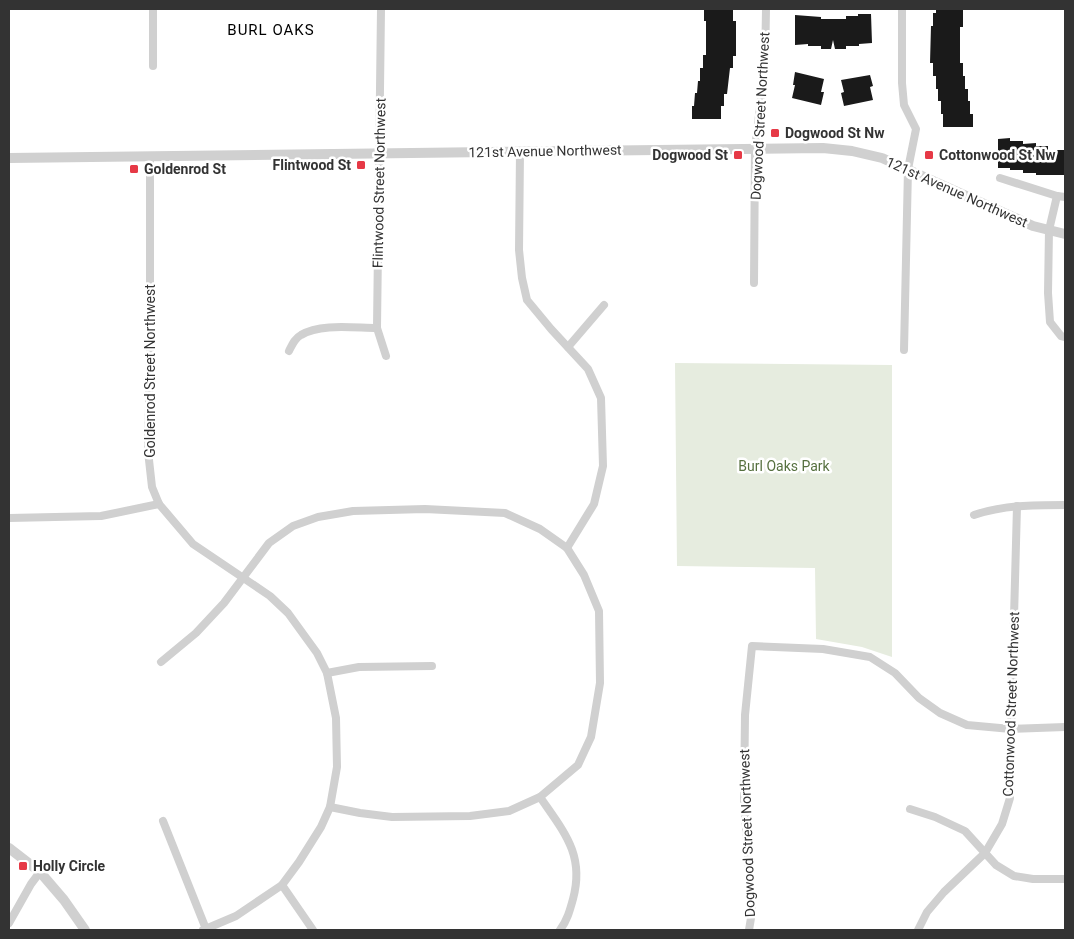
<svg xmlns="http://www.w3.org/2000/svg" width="1074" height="939" viewBox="0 0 1074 939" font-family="Roboto,sans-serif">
<rect width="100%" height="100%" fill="#fff"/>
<!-- green -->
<path fill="#e6ecdf" d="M675,363l217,2v292l-30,-10 -46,-8 -1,-71 -138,-2z"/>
<!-- building -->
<g fill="#1a1a1a">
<path d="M704,9h29v12h3v35h-3v12h-3l-3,26h-3v12h-3v13h-29v-13h2l1,-13h2l1,-12h2v-13h3v-13h3v-34h-2z"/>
<path d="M936,9h27v18h-3v36h3v13h2v13h3v12h2v13h3v13h-30v-13h-2v-13h-3v-12h-2v-13h-3v-13h-3l1,-37h2v-13h3z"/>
<path d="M858,14h13l1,29 -13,1v2h-13v3h-11l-2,-9 -2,9h-10v-3h-13v-2l-13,1v-30l26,2v2h25v-3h12z"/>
<path d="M795,72l29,7 -3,13h3l-3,13 -29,-7 3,-13h-2z"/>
<path d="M870,75l3,11 -3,1 3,13 -29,6 -3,-13 3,-1 -3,-12z"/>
<path d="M1010,138v3h13v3l13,-1v3h12v4h17v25h-29v-2h-13v-3h-13v-2h-12v-29z"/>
</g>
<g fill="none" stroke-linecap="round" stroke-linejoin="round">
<!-- minor -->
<g stroke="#d0d0d0" stroke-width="8">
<path d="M381,9l-4,319 9,28"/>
<path d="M902,9v74l2,22 12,24 -8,40 -4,181"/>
<path d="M153,66v-57"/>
<path d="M520,152l-1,98 3,28 5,22 24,29 37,40 13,29 2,68 -9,38 -27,44"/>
<path d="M150,156v203l-2,92 4,36 7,17 34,40 77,52 18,17 29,40 10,20 9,45 1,49 -7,40 -9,20 -22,35 -17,23 -46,31 -33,14"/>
<path d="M1000,178l57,18 8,1"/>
<path d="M1057,196l-8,34 -1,63 2,29 11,14 4,1"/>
<path d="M754,283l1,-135 10,-82 1,-57"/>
<path d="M568,347l36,-42"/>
<path d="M289,351c3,-6 6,-13 12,-16 19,-12 54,-7 76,-7"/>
<path d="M974,515c30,-10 60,-10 91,-10"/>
<path d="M9,518l92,-2 58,-12"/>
<path d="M161,662l35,-29 28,-30 45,-60 24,-17 25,-9 35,-6 72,-2 80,4 35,16 27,19 17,27 15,36 1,72 -9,54 -13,28 -38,32 -31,14 -39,5 -78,1 -32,-4 -30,-6"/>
<path d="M327,673l32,-6 73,-1"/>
<path d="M540,797c24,35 45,58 33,102 -3,11 -6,22 -13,31"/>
<path d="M910,809l25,8 30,14 31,34 18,11 19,3h32"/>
<path d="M163,821l43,108"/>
<path d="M282,885l31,45"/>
<path d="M9,923l22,-39 9,-12"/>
<path d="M749,930l3,-18 -8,-112 1,-85 7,-69 71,3 47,8 25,16 24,25 21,15 27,12 44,4 54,-2"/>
<path d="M918,930l9,-18 17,-20 41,-39 17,-29 8,-26 1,-69 6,-223"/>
</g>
<!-- tertiary -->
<g stroke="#d0d0d0" stroke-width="10">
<path d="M9,158l814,-10 29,3 30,7 151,68 32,8"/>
<path d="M9,848l31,24 24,28 21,30"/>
</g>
</g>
<!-- markers -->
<g fill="#e63946" stroke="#fff" stroke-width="2">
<rect x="770" y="128" width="10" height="10" rx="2.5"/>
<rect x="733" y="150" width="10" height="10" rx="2.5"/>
<rect x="924" y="150" width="10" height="10" rx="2.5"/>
<rect x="356" y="160" width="10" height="10" rx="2.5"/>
<rect x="129" y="164" width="10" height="10" rx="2.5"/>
<rect x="18" y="861" width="10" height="10" rx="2.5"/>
</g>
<g text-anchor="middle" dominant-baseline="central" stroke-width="5" stroke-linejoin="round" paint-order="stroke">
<!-- street labels -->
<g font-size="14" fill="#333" stroke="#fff">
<text transform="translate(760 116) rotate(-87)">Dogwood Street Northwest</text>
<text transform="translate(545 151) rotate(-1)">121st Avenue Northwest</text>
<text transform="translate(379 183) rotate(-89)">Flintwood Street Northwest</text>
<text transform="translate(957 192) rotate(24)">121st Avenue Northwest</text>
<text transform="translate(150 371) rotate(-90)">Goldenrod Street Northwest</text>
<text transform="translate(1011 704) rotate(-88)">Cottonwood Street Northwest</text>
<text transform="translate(747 833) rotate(-92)">Dogwood Street Northwest</text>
</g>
<!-- poi labels -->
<g font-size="14" font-weight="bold" fill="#333" stroke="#fff" text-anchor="start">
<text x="785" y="133">Dogwood St Nw</text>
<text x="728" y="155" text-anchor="end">Dogwood St</text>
<text x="939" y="155">Cottonwood St Nw</text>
<text x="351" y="165" text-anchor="end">Flintwood St</text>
<text x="144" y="169">Goldenrod St</text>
<text x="33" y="866">Holly Circle</text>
</g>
<!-- park labels -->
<g font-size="14" fill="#56703f" stroke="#fff">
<text x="784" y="466">Burl Oaks Park</text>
</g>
<!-- neighbourhood labels -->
<g font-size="15" letter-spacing="1" fill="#000" stroke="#fff">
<text x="271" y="30">BURL OAKS</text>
</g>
</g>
<!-- border -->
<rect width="1074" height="939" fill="none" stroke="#333333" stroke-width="20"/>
</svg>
